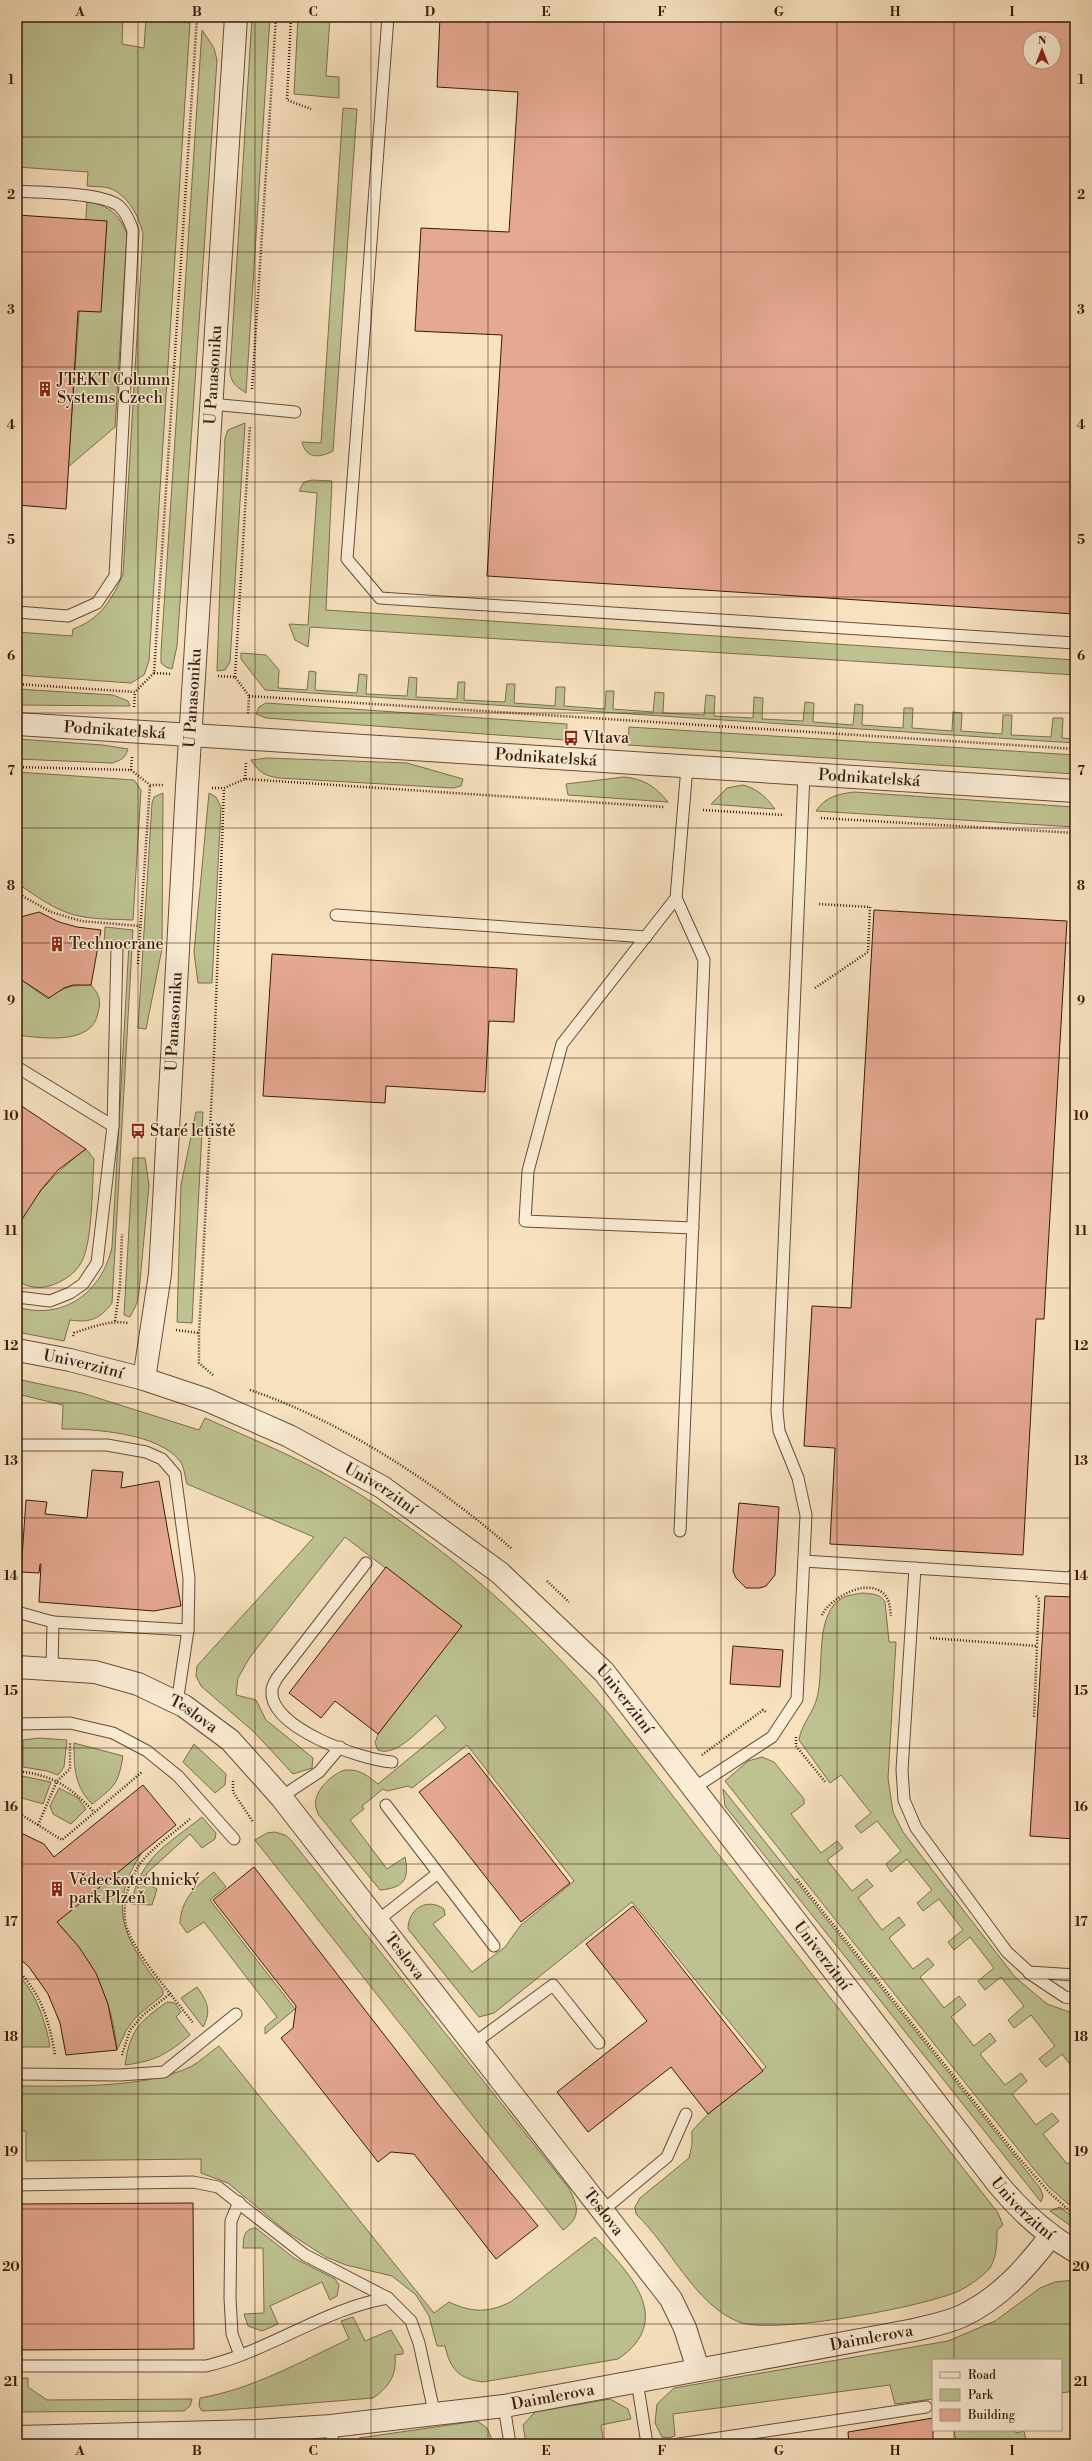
<svg xmlns="http://www.w3.org/2000/svg" width="1092" height="2461" viewBox="0 0 1092 2461" font-family="'Libre Bodoni',serif">
<rect width="100%" height="100%" fill="#f7e1bf"/>
<filter id="stains"><feTurbulence type="fractalNoise" baseFrequency=".005" numOctaves="4"/><feColorMatrix values="0 0 0 0 .2 0 0 0 0 .09 0 0 0 0 .02 0 0 0 .5 -.17"/></filter>
<radialGradient id="worn" r=".72"><stop offset=".6" stop-color="#630" stop-opacity="0"/><stop offset="1" stop-color="#630" stop-opacity=".3"/></radialGradient>
<!-- green -->
<g fill="#bec291" stroke="#7c6e4e">
<path d="M17,17h106l-1,27 22,4 2,-30 44,5 -41,638 -5,14 -13,8 -114,-8v-43l55,4 1,-7c26,-9 40,-30 50,-55l20,-340c-4,-18 -15,-39 -34,-46 -6,-2 -15,-1 -22,-2l1,-14 -71,-5z"/>
<path d="M252,17h18l-24,376c-9,-6 -15,-10 -16,-21z"/>
<path d="M298,17h32l-4,59 13,1v21l-45,-4z"/>
<path d="M202,30l12,18 3,12 -40,586 -5,23 -6,-2 -5,-4v-11z"/>
<path d="M343,108l14,1 -24,342c-13,7 -27,8 -31,-9l19,1z"/>
<path d="M87,202c22,3 32,12 40,32l-12,193 -47,40z"/>
<path d="M245,423l-15,239 -5,8 -8,1 8,-233 3,-8z"/>
<path d="M312,480l20,1 -6,129 749,50v15l-765,-48 -2,20 -13,-7 -6,-16 19,1 9,-132 -18,-2 5,-9z"/>
<path d="M241,653l25,2 13,15 -1,18 29,2 2,-19 7,1 -1,18 42,3 2,-19 8,1 -1,19 41,2 2,-19 8,1 -1,19 41,2 1,-17h7l-1,18 41,2 2,-18h8l-1,19 41,3 1,-19h9l-1,19 41,3 1,-18h8l-1,18 40,3 2,-20 9,1 -1,20 41,2 2,-20 9,1 -1,20 39,2 1,-21 9,1 -1,21 41,2 2,-19 9,1 -1,19 40,3 2,-21 8,1 -1,20 41,3 1,-20h9l-1,20 40,3 1,-19 9,1 -1,18 41,3 1,-19h9l-1,20 40,2 2,-19h10l-1,20 13,1v4l-810,-53 -24,-31z"/>
<path d="M17,689l96,6 15,6 2,5 -113,-1z"/>
<path d="M266,703l301,21 -1,16 -287,-21 -13,-1 -10,-4 3,-7z"/>
<path d="M629,727l446,28v19l-447,-29z"/>
<path d="M17,739l86,6 25,4c-3,10 -7,11 -16,14l-95,-4z"/>
<path d="M267,758l140,5 56,16 -2,7 -8,2 -174,-10c-13,-2 -20,-5 -28,-18z"/>
<path d="M17,772l117,8 7,10 -8,130c-21,-1 -45,0 -65,-7 -19,-7 -35,-19 -51,-30z"/>
<path d="M624,777c20,2 31,9 44,25l-100,-7 -2,-11z"/>
<path d="M743,785c15,4 23,12 32,24l-64,-5 16,-16z"/>
<path d="M854,792l220,15 1,20 -259,-16c9,-14 22,-17 38,-19z"/>
<path d="M163,793l-1,156 -16,80 -8,-1 14,-225 2,-6z"/>
<path d="M209,793l7,4 5,10 -9,176h-14l-4,-31z"/>
<path d="M105,927l28,3 -21,373c-12,16 -22,20 -42,17l-6,21 -47,-9v-25c47,14 85,-15 95,-60l17,-303 -25,-1z"/>
<path d="M19,978l29,21c14,-12 26,-15 43,-14 9,10 10,16 7,28 -6,33 -57,25 -81,22z"/>
<path d="M196,1112h7l-11,211 -15,-1 4,-137z"/>
<path d="M86,1149l8,10c-2,26 -1,83 -13,104 -7,12 -19,19 -32,23 -9,3 -25,1 -32,-6 0,-15 -2,-31 0,-46 3,-29 47,-69 69,-85z"/>
<path d="M133,1158h12l4,27 -10,107 -2,11 -7,14 -6,-2z"/>
<path d="M17,1379l65,14 117,37 6,-12c38,17 77,33 115,53 112,62 207,146 289,243l389,499 5,12 -6,5c0,12 0,27 -7,38 -8,9 -21,18 -31,23 -36,16 -185,44 -220,31 -44,-17 -69,-76 -103,-108l-1,-7 5,-9 49,-40 3,-13v-14l16,-17 58,-47 -134,-165 -138,111 -15,4 -71,-88c0,-20 19,-32 36,-20l1,6 -12,9 39,48 33,-25 15,-21 54,-45 -107,-136 -55,43 -4,-2 -21,5 -4,-2 -21,17 2,3 -14,11 37,49 18,-12c5,23 -2,31 -25,33l-62,-76c-2,-6 -4,-11 -1,-18 3,-10 20,-26 30,-26 13,-1 22,7 31,14l68,-56 -10,-13c-14,12 -40,43 -58,35l-3,-7 3,-9 83,-108 -116,-89 -95,120 -12,21 -2,17 20,5 10,20 47,38 -1,10 -19,6 -39,-42 -53,-46 -5,-10 1,-10 117,-129 -127,-53c-2,-7 -3,-18 -7,-23 -22,-28 -85,-32 -118,-32l1,-24 -46,-11z"/>
<path d="M862,1593c9,1 18,0 23,9l4,40h7l-8,136 5,34 10,20 112,145 32,27 28,10v57l-13,-17 -16,13 -7,-8 16,-13 -24,-31 -17,13 -6,-8 16,-14 -23,-29 -16,13 -7,-9 16,-13 -24,-31 -16,13 -6,-8 15,-12 -24,-31 -16,12 -6,-8 15,-13 -25,-31 -16,13 -5,-8 15,-13 -24,-30 -16,12 -6,-7 16,-13 -30,-38 -11,8 -31,-43c2,-15 14,-27 18,-42 8,-29 -4,-86 27,-101 5,-2 12,-3 18,-4z"/>
<path d="M39,1738l28,2 -3,27 -6,8 -11,-4 -24,-4v-27z"/>
<path d="M74,1743l49,13c-5,29 -8,30 -31,48 -18,-18 -18,-38 -18,-61z"/>
<path d="M194,1744l32,30 -1,11 -10,8 -32,-31z"/>
<path d="M762,1757l12,5 30,37v5l-13,10 30,39 16,-12 6,7 -16,12 25,31 15,-12 6,7 -15,12 24,32 17,-13 6,8 -16,13 24,31 15,-11 6,7 -14,12 24,31 15,-12 7,9 -15,12 23,29 16,-13 6,8 -16,13 25,31 16,-12 6,8 -15,13 24,31 16,-12 7,8 -16,13 24,30 8,-6v52l-26,-23 -16,-19 -308,-387 23,-20z"/>
<path d="M22,1776l29,6 -8,22 -21,-6z"/>
<path d="M59,1788l19,10 8,11 -15,15 -18,-10 -3,-8z"/>
<path d="M723,1789l317,399 3,8 -2,6 -316,-396z"/>
<path d="M202,1817l14,16 -1,6 -13,9 -12,-14 -43,39 -3,9 13,7 -5,16 -21,-1c10,-48 36,-59 71,-87z"/>
<path d="M275,1832l10,3 6,5 277,347c10,18 14,30 -5,43l-308,-390 12,-7z"/>
<path d="M143,1851c-39,57 -17,91 20,139v5l-26,21 -10,13 -10,21c-5,-53 -25,-89 -60,-128z"/>
<path d="M214,1872l12,15 -16,13 85,109 -30,25v-7l12,-10 -73,-95 -17,11 -7,-10c1,-24 16,-37 34,-51z"/>
<path d="M17,1975c18,13 30,51 33,72h-33z"/>
<path d="M197,1987c10,14 15,24 6,40l-22,-29z"/>
<path d="M167,2002l8,1 6,9 -5,5 14,18c-23,19 -34,26 -65,30 5,-35 14,-43 42,-63z"/>
<path d="M219,2046l215,267 15,-11c23,11 41,11 63,-1l83,-64c34,35 81,83 23,122l-135,23c-24,-3 -33,-13 -38,-36h-8l-8,-30 -13,-21 -24,-19 -46,-11 -20,-8 -39,-25 -59,-49 -27,-10v-14l-175,2v-30h-9v-45c51,0 129,3 175,-20 9,-5 18,-14 27,-20z"/>
<path d="M1060,2207l15,12v10l-25,-18z"/>
<path d="M256,2228l38,30 41,21 4,6 -2,11 -7,4 -8,-18 -52,24 8,18 -16,7 -14,-5 -4,-12 20,-1 -1,-65h-20c1,-11 0,-19 13,-20z"/>
<path d="M1075,2280v111l-14,2v-33h-128v39l-38,5 -5,-19 -217,29 2,22 -6,2 -7,-1 -7,-14 2,-19 17,-16 274,-47 47,-20 45,-33 15,-6z"/>
<path d="M353,2317l12,24 26,-11 12,20v4l-8,1c2,20 -6,32 -22,43l-147,12 -24,1 -3,-5 1,-8c53,-9 100,-36 149,-59l-8,-18z"/>
<path d="M17,2378h11v9l19,13 145,-1 -2,7 -6,5 -167,1z"/>
<path d="M610,2399l18,10 3,10 -30,6 3,19h-78l-3,-19 12,-13z"/>
<path d="M477,2421l10,7 7,16h-10l-4,-5 -36,5h-91l6,-6z"/>
<path d="M954,2430h61l1,3 8,-2 3,13h-49l-1,-5 -21,3z"/>
</g>
<!-- building -->
<g fill="#e5a891" stroke="#391b0a" fill-rule="evenodd">
<path d="M440,17h635v597l-588,-38 15,-241 -87,-4 6,-103 88,4 9,-140 -81,-5zM1030,38h24v24h-24z"/>
<path d="M17,215l90,6 -6,91 -23,-1 -12,198 -49,-4z"/>
<path d="M874,910l193,11 -23,398h-8l-13,236 -193,-11 5,-96 -31,-2 8,-140 39,2z"/>
<path d="M39,912l20,10 18,5 24,3 -10,55h-18l-9,3 -15,10 -32,-21v-59z"/>
<path d="M272,954l245,15 -3,53 -25,-1 -4,71 -99,-6 -1,17 -122,-7z"/>
<path d="M17,1103l69,46 -28,21 -17,20 -24,37z"/>
<path d="M92,1470l31,2 -2,16 38,-7 22,125 -27,5 -115,-9 2,-38h-1l-1,9 -18,-1 5,-72 21,2 -2,12 42,4z"/>
<path d="M739,1503l40,4 -4,68 -9,11 -6,2h-14l-10,-10 -3,-7z"/>
<path d="M386,1567l76,59 -84,108 -43,-33 -14,17 -32,-25z"/>
<path d="M1045,1596l30,1v242l-45,-3z"/>
<path d="M733,1646l50,4 -3,37 -50,-3z"/>
<path d="M469,1753l101,130 -49,39 -102,-130z"/>
<path d="M143,1785l33,40 -119,97 22,25 17,26 12,31 9,46 -51,5 -6,-32 -12,-29 -19,-27 -12,-11v-125l27,13 10,13z"/>
<path d="M254,1867l187,241 97,118 -42,33 -82,-105 -23,-2 -13,10 -97,-124 12,-10 3,-22 -83,-106z"/>
<path d="M633,1906l130,165 -55,43 -37,-47 -83,65 -31,-40 90,-71 -61,-77z"/>
<path d="M193,2203l1,146 -177,1v-146z"/>
<path d="M933,2418v26h-84l-1,-12z"/>
</g>
<g fill="none" stroke-linecap="round" stroke-linejoin="round">
<defs>
<g id="service">
<path d="M388,17l-41,542 33,39 695,45"/>
<path d="M17,191c23,2 88,1 103,16 7,7 10,15 13,24l-18,345 -18,27 -29,13 -51,-4"/>
<path d="M211,404l84,8"/>
<path d="M687,767l-11,131 -114,146 -34,127 -3,50 168,7"/>
<path d="M676,898l28,62 -24,571"/>
<path d="M336,915l310,22"/>
<path d="M17,1067l96,59"/>
<path d="M17,1297l33,4 20,-8 13,-9 14,-21 16,-137 4,-179"/>
<path d="M17,1445h90l39,7 16,7 13,15 14,104 -1,52 -11,73"/>
<path d="M804,1561l265,17 6,-4"/>
<path d="M366,1563l-89,115c-2,4 -5,8 -5,12 -4,38 90,70 120,72"/>
<path d="M915,1568l-13,202 2,30 12,28 91,124 22,20 46,3"/>
<path d="M17,1612l36,10 -1,47"/>
<path d="M53,1622l135,8"/>
<path d="M17,1724l53,-1 43,10 34,18 31,25 56,63"/>
<path d="M694,1788l78,-51 25,-38 9,-184 -8,-37 -19,-47 -2,-20 27,-637"/>
<path d="M281,1797l38,-25 21,-25"/>
<path d="M386,1805l108,141"/>
<path d="M377,1921l61,-48"/>
<path d="M1029,1973l36,24 10,2"/>
<path d="M473,2044l80,-59 46,58"/>
<path d="M17,2074l103,1 44,-3 72,-58"/>
<path d="M17,2185l176,-3 25,5 87,68 83,43 23,23 8,22 16,73"/>
<path d="M239,2202l-8,19 -1,77 2,36 8,21"/>
<path d="M602,2211l65,-54 19,-43"/>
<path d="M17,2366h189c64,-15 117,-57 182,-68"/>
<path d="M637,2381l10,63"/>
<path d="M504,2406l6,38"/>
<path d="M331,2426l2,18"/>
<path d="M679,2444l247,-37"/>
</g>
<g id="minor">
<path id="s1" d="M17,724l1058,67"/>
<path id="s2" d="M17,1350l53,10 74,19 63,21 82,36 93,51 118,86 104,99 394,512c23,28 46,49 77,67"/>
<path id="s3" d="M144,1379l16,-105 27,-487 49,-770"/>
<path id="s4" d="M17,1667l78,5 43,12 46,22 46,34 51,57 390,502 14,29 13,41"/>
<path id="s5" d="M17,2437l239,-6 75,-5 173,-20 410,-76c16,-4 33,-7 48,-14 38,-18 63,-47 88,-79"/>
</g>
</defs>
<!-- service casing -->
<use href="#service" stroke="#684c37" stroke-width="13"/>
<!-- minor casing -->
<use href="#minor" stroke="#684c37" stroke-width="24"/>
<!-- path -->
<g stroke="#391b0a" stroke-width="2.5" stroke-dasharray="1 2" stroke-linecap="butt">
<path d="M291,17l-4,83 24,9"/>
<path d="M252,389l24,-372"/>
<path d="M154,673l17,1"/>
<path d="M218,676l17,1 14,19 -1,18"/>
<path d="M235,677l15,-251"/>
<path d="M17,684l118,8 19,-19 43,-656"/>
<path d="M249,696l826,53"/>
<path d="M134,707l1,-15"/>
<path d="M17,767l114,3 19,15h13"/>
<path d="M131,770l1,-14"/>
<path d="M245,779l1,-16"/>
<path d="M212,788h12l21,-9 419,28"/>
<path d="M703,810l81,5"/>
<path d="M821,818l254,15"/>
<path d="M17,893l34,19 30,9 59,5"/>
<path d="M138,964l12,-179"/>
<path d="M815,988l53,-36 2,-45 -52,-3"/>
<path d="M115,1321l5,-35 2,-52"/>
<path d="M176,1330l23,3"/>
<path d="M73,1336l1,-3c18,-6 35,-13 54,-10"/>
<path d="M213,1375l-14,-12v-30l15,-279 10,-266"/>
<path d="M250,1390c92,31 189,95 262,159"/>
<path d="M547,1581l22,21"/>
<path d="M1036,1596l3,3 -2,47"/>
<path d="M822,1615c9,-18 50,-41 65,-17 3,5 3,12 4,18"/>
<path d="M930,1638l107,8 -3,71"/>
<path d="M796,1737v9l30,37"/>
<path d="M702,1755l61,-45 3,2"/>
<path d="M17,1771c35,4 53,15 77,41"/>
<path d="M233,1781v11l20,30"/>
<path d="M17,1812l45,28 80,-68"/>
<path d="M190,1819c-16,14 -46,34 -55,53 -8,15 -13,36 -9,53 8,29 49,73 67,98"/>
<path d="M38,1825l19,-44 13,-12v-27"/>
<path d="M797,1879l221,278 31,35 26,24"/>
<path d="M17,1970c24,22 33,54 38,85"/>
<path d="M122,2055l8,-25 13,-15 28,-22"/>
</g>
<!-- service -->
<use href="#service" stroke="#faecd5" stroke-width="11"/>
<!-- minor -->
<use href="#minor" stroke="#faecd5" stroke-width="22"/>
</g>
<!-- grid -->
<path fill="none" stroke="#391b0a" stroke-width="1" stroke-opacity="0.55" d="M138,17v2427M255,17v2427M371,17v2427M488,17v2427M604,17v2427M721,17v2427M837,17v2427M954,17v2343M17,137h1058M17,252h1058M17,367h1058M17,482h1058M17,597h1058M17,713h1058M17,828h1058M17,943h1058M17,1058h1058M17,1173h1058M17,1288h1058M17,1403h1058M17,1518h1058M17,1633h1058M17,1748h1058M17,1864h1058M17,1979h1058M17,2094h1058M17,2209h1058M17,2324h1058M954,2430v14"/>
<!-- icons -->
<defs>
<symbol id="building-bare" viewBox="-9 -9 18 18"><path d="M-4-6H4V6H1V3H-1V6H-4ZM-2.5-4.3h1.7v1.8h-1.7ZM.8-4.3h1.7v1.8H.8ZM-2.5-1h1.7V.8h-1.7ZM.8-1h1.7V.8H.8Z" fill="#8f2418" stroke="#faecd5" stroke-width="2.5" paint-order="stroke"/></symbol>
<symbol id="bus-bare" viewBox="-9 -9 18 18"><path d="M-5-6H5V4H4V6H2V4H-2V6H-4V4H-5ZM-3.5-4V0h7V-4ZM-3.5 1.2v1.5H-2V1.2ZM2 1.2v1.5H3.5V1.2Z" fill="#8f2418" stroke="#faecd5" stroke-width="2.5" paint-order="stroke"/></symbol>
</defs>
<g fill-rule="evenodd">
<use href="#building-bare" x="34" y="378" width="22" height="22"/>
<use href="#bus-bare" x="560" y="727" width="22" height="22"/>
<use href="#building-bare" x="46" y="933" width="22" height="22"/>
<use href="#bus-bare" x="127" y="1120" width="22" height="22"/>
<use href="#building-bare" x="46" y="1878" width="22" height="22"/>
</g>
<g text-anchor="middle" dominant-baseline="central" stroke-width="3" stroke-linejoin="round" paint-order="stroke">
<!-- street labels -->
<g font-size="16" fill="#391b0a" stroke="#faecd5">
<text stroke="none"><textPath href="#s3" startOffset="1007">U Panasoniku</textPath></text>
<text stroke="none"><textPath href="#s3" startOffset="683">U Panasoniku</textPath></text>
<text stroke="none"><textPath href="#s1" startOffset="98">Podnikatelská</textPath></text>
<text stroke="none"><textPath href="#s1" startOffset="530">Podnikatelská</textPath></text>
<text stroke="none"><textPath href="#s1" startOffset="854">Podnikatelská</textPath></text>
<text stroke="none"><textPath href="#s3" startOffset="359">U Panasoniku</textPath></text>
<text stroke="none"><textPath href="#s2" startOffset="68">Univerzitní</textPath></text>
<text stroke="none"><textPath href="#s2" startOffset="392">Univerzitní</textPath></text>
<text stroke="none"><textPath href="#s2" startOffset="716">Univerzitní</textPath></text>
<text stroke="none"><textPath href="#s4" startOffset="186">Teslova</textPath></text>
<text stroke="none"><textPath href="#s2" startOffset="1040">Univerzitní</textPath></text>
<text stroke="none"><textPath href="#s4" startOffset="509">Teslova</textPath></text>
<text stroke="none"><textPath href="#s2" startOffset="1363">Univerzitní</textPath></text>
<text stroke="none"><textPath href="#s4" startOffset="833">Teslova</textPath></text>
<text stroke="none"><textPath href="#s5" startOffset="862">Daimlerova</textPath></text>
<text stroke="none"><textPath href="#s5" startOffset="538">Daimlerova</textPath></text>
</g>
<!-- poi labels -->
<g font-size="16" fill="#391b0a" stroke="#faecd5" text-anchor="start">
<text x="57" y="380">JTEKT Column<tspan x="57" dy="18">Systems Czech</tspan></text>
<text x="583" y="738">Vltava</text>
<text x="69" y="944">Technocrane</text>
<text x="150" y="1131">Staré letiště</text>
<text x="69" y="1880">Vědeckotechnický<tspan x="69" dy="18">park Plzeň</tspan></text>
</g>
</g>
<!-- margin -->
<rect width="1092" height="2461" fill="none" stroke="#f7e1bf" stroke-width="44"/>
<!-- legend -->
<rect x="932" y="2359" width="130" height="72" fill="#faecd5" stroke="#ad9884"/>
<rect x="940" y="2372" width="20" height="6" fill="#faecd5" stroke="#ad9884"/>
<text x="968" y="2379" font-size="12" fill="#391b0a">Road</text>
<rect x="940" y="2389" width="20" height="12" fill="#bec291" stroke="#ad9884"/>
<text x="968" y="2399" font-size="12" fill="#391b0a">Park</text>
<rect x="940" y="2409" width="20" height="12" fill="#e5a891" stroke="#ad9884"/>
<text x="968" y="2419" font-size="12" fill="#391b0a">Building</text>
<!-- north arrow -->
<g transform="translate(1042 50)"><circle r="19" fill="#faecd5" stroke="#ad9884"/>
<path d="M0-3L7 15L0 10L-7 15Z" fill="#8f2418"/>
<text y="-6" font-size="11" font-weight="bold" text-anchor="middle" fill="#391b0a">N</text>
</g>
<rect x="22" y="22" width="1048" height="2417" fill="none" stroke="#391b0a" stroke-width="1.5"/>
<g font-size="13" text-anchor="middle" font-weight="bold" fill="#391b0a">
<text x="80" y="16">A</text>
<text x="197" y="16">B</text>
<text x="313" y="16">C</text>
<text x="430" y="16">D</text>
<text x="546" y="16">E</text>
<text x="662" y="16">F</text>
<text x="779" y="16">G</text>
<text x="895" y="16">H</text>
<text x="1012" y="16">I</text>
<text x="11" y="84">1</text>
<text x="1081" y="84">1</text>
<text x="11" y="199">2</text>
<text x="1081" y="199">2</text>
<text x="11" y="314">3</text>
<text x="1081" y="314">3</text>
<text x="11" y="429">4</text>
<text x="1081" y="429">4</text>
<text x="11" y="544">5</text>
<text x="1081" y="544">5</text>
<text x="11" y="660">6</text>
<text x="1081" y="660">6</text>
<text x="11" y="775">7</text>
<text x="1081" y="775">7</text>
<text x="11" y="890">8</text>
<text x="1081" y="890">8</text>
<text x="11" y="1005">9</text>
<text x="1081" y="1005">9</text>
<text x="11" y="1120">10</text>
<text x="1081" y="1120">10</text>
<text x="11" y="1235">11</text>
<text x="1081" y="1235">11</text>
<text x="11" y="1350">12</text>
<text x="1081" y="1350">12</text>
<text x="11" y="1465">13</text>
<text x="1081" y="1465">13</text>
<text x="11" y="1580">14</text>
<text x="1081" y="1580">14</text>
<text x="11" y="1695">15</text>
<text x="1081" y="1695">15</text>
<text x="11" y="1811">16</text>
<text x="1081" y="1811">16</text>
<text x="11" y="1926">17</text>
<text x="1081" y="1926">17</text>
<text x="11" y="2041">18</text>
<text x="1081" y="2041">18</text>
<text x="11" y="2156">19</text>
<text x="1081" y="2156">19</text>
<text x="11" y="2271">20</text>
<text x="1081" y="2271">20</text>
<text x="11" y="2386">21</text>
<text x="1081" y="2386">21</text>
<text x="80" y="2455">A</text>
<text x="197" y="2455">B</text>
<text x="313" y="2455">C</text>
<text x="430" y="2455">D</text>
<text x="546" y="2455">E</text>
<text x="662" y="2455">F</text>
<text x="779" y="2455">G</text>
<text x="895" y="2455">H</text>
<text x="1012" y="2455">I</text>
</g>
<rect width="100%" height="100%" filter="url(#stains)"/>
<rect width="100%" height="100%" fill="url(#worn)"/>
</svg>
